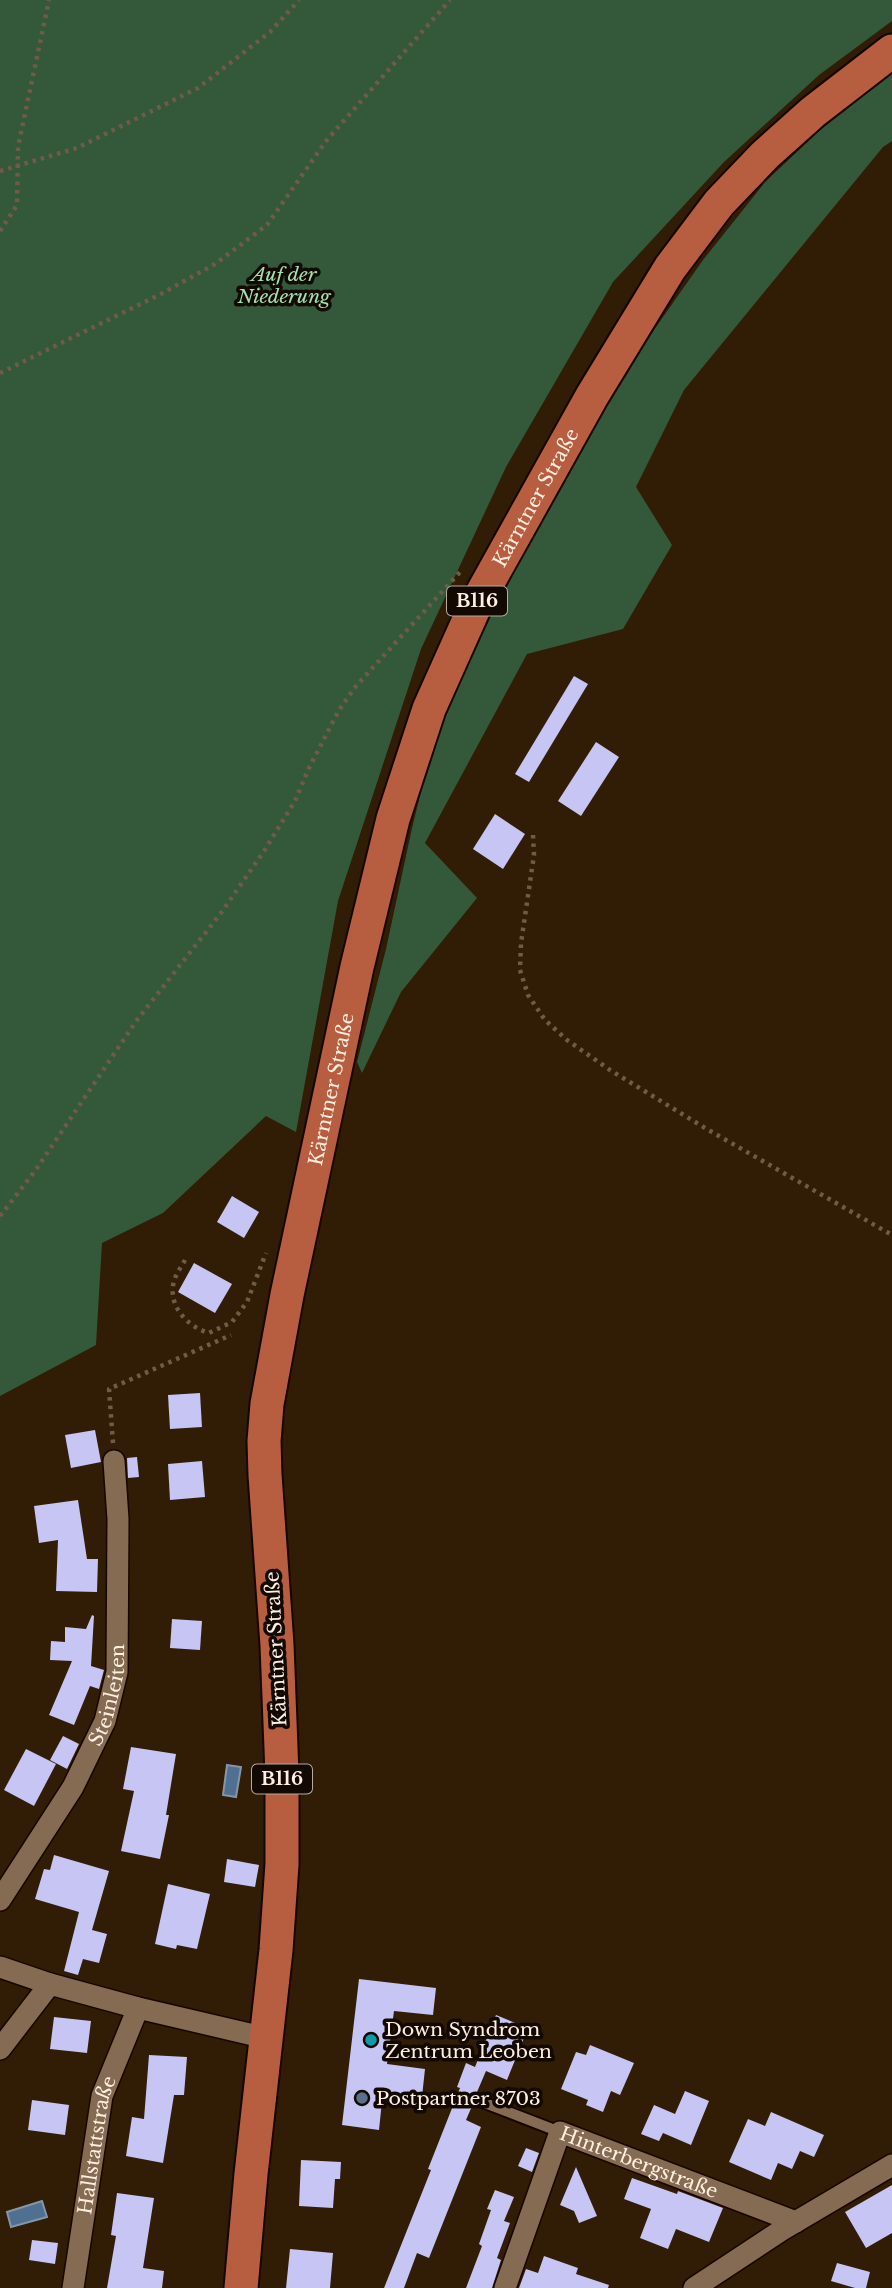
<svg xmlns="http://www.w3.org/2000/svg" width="892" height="2288" viewBox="0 0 892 2288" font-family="'Libre Baskerville',serif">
<rect width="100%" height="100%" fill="#311c05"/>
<!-- forest -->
<g fill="#34583a">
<path d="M0,0h892v21l-73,54 -95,87 -111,120 -107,185 -85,182 -83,252 -42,231 -30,-16 -103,97 -61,30 -6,102 -96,51z"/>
<path d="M892,73v68l-9,6 -199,243 -48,97 36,58 -49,84 -96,25 -102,189 52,55 -76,94 -39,81 -5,-11 29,-113 26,-121 20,-80 40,-93 75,-154 76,-127 80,-114 63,-79 98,-92z"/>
</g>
<!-- water -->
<g fill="#507092" stroke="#8496aa" stroke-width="2">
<path d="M227,1765l14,2 -5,30 -13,-2z"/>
<path d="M42,2201l5,16 -36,10 -4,-15z"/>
</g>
<!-- building -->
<g fill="#c6c5f3">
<path d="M574,676l14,8 -59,98 -14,-8z"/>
<path d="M596,742l23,15 -38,59 -23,-15z"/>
<path d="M495,814l30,20 -22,35 -30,-20z"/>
<path d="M232,1196l27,16 -15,26 -27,-16z"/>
<path d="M194,1263l38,21 -17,29 -37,-21z"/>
<path d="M200,1393l2,34 -32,2 -2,-34z"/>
<path d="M95,1430l6,32 -30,6 -6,-33z"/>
<path d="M137,1457l2,20 -11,1 -1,-20z"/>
<path d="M202,1461l3,36 -35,3 -2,-36z"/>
<path d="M78,1500l9,59h11l-1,33 -41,-1 2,-51 -19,3 -5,-37z"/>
<path d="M92,1615l2,1 -3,50 13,4 -5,19 -9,-3 -16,39 -25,-10 23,-54 -22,-1 1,-19 14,1v-15l21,2z"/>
<path d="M172,1619l30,2 -2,29 -30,-2z"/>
<path d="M63,1736l16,8 -12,25 -17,-9z"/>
<path d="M131,1747l45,7 -10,61h3l-9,44 -39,-8 13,-60 -11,-2z"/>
<path d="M26,1749l30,15 -22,42 -30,-16z"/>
<path d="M54,1855l55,16 -17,59 15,4 -8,29 -16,-4 -5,16 -14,-4 15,-59 -44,-13 9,-30 6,1z"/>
<path d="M227,1859l32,6 -4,22 -31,-5z"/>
<path d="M168,1884l42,10 -13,55 -20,-4 -1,4 -21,-5z"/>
<path d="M359,1979l77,9 -3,27 -39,-4 -7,53 38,5 -4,37 -39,-5 -3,29 -37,-5z"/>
<path d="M496,2015l32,13 -21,52 -21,-9 -9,21 -7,5 2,9 -6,14 15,7 -52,131 -12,-5 -13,35h-20l47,-118 -3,-1 32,-81 -3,-1 9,-24 9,4z"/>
<path d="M54,2017l37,4 -4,32 -37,-4z"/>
<path d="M590,2045l44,18 -14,32 -9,-4 -8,21 -17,-7 2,-5 -27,-11 15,-37 10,3z"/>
<path d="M149,2055l38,2 -3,38h-10l-11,68 -37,-7 6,-39 12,2z"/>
<path d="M685,2091l24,10 -18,44 -28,-12 -4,8 -18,-7 13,-29 21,9z"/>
<path d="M32,2100l37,5 -4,30 -37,-5z"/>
<path d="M771,2112l53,23 -10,22 -14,-6 -8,18 -14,-6 -7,17 -42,-18 19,-43 17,7z"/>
<path d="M526,2148l13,5 -7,19 -14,-6z"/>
<path d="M301,2160l40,2 -1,17h-5l-2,29 -34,-2z"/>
<path d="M576,2167l21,49 -18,7 -5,-12 -14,-6z"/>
<path d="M632,2178l45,16 1,-3 45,17 -14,34 -33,-13 -8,20 -28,-11 11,-29 -27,-10z"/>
<path d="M892,2185v48l-26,15 -21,-36z"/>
<path d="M495,2190l19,7 -10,24 6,2 -13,35 4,2 -9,28h-26l16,-42 -3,-2 12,-34 -4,-1z"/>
<path d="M117,2193l37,5 -11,70 21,3 -2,17h-55l9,-52 -5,-1z"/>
<path d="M32,2240l26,3 -3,21 -26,-4z"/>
<path d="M290,2249l43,4 -3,35h-44z"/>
<path d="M544,2256l34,12 -2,6 33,11 -1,3h-89l7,-19 12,4z"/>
<path d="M837,2263l33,9 -4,16h-11l-24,-7z"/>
</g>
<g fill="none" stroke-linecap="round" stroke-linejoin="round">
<defs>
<path id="lane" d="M477,2100l83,32"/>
<g id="street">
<path id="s1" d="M0,1900l73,-113 32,-66 12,-49 1,-153 -4,-58"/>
<path d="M0,1967l50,17 -50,65"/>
<path d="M50,1984l88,24 128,30"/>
<path id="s2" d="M73,2288l29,-192 36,-88"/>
<path id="s3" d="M505,2288l55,-156 236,90"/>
<path d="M694,2288l88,-58 110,-65"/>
</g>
<g id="primary">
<path id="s4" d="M241,2288l10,-114 25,-224 6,-86v-90l-5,-129 -12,-170 -1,-34 3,-37 20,-109 70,-328 36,-148 36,-110 47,-105 116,-208 78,-128 49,-65 46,-48 48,-43 79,-61"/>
</g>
</defs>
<!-- lane casing -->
<use href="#lane" stroke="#180600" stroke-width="14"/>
<!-- street casing -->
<use href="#street" stroke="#180600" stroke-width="24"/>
<!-- primary casing -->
<use href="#primary" stroke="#180600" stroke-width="37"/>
<!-- path -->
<g stroke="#6f5c47" stroke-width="4.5" stroke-dasharray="3.5 5" stroke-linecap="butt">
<path d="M0,171l77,-23 121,-60 72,-56 29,-32"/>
<path d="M0,231l17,-26 1,-58 31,-147"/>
<path d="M0,373l159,-78 56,-31 52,-39 59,-84 124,-141"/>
<path d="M533,835l1,20 -13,88 -1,27 8,25 17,25 22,20 43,30 95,58 187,107"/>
<path d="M0,1216l35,-45 102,-151 84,-107 43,-62 31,-50 14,-33 30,-58 17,-24 104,-114"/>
<path d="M185,1260c-4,7 -9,14 -11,21 -7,25 14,46 35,52l23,-11 15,-20 19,-49"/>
<path d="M113,1443l-4,-54 122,-54"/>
</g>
<!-- lane -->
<use href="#lane" stroke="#846b52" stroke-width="10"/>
<!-- street -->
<use href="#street" stroke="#846b52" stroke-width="21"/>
<!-- primary -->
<use href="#primary" stroke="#b85e40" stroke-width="33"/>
</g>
<!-- markers -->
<circle fill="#0f9aa8" stroke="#120902" stroke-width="2.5" cx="371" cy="2040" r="7"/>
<circle fill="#5c6f8a" stroke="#120902" stroke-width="2.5" cx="362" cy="2098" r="7"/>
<g text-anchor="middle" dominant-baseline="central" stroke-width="7" stroke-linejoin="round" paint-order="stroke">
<!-- shield labels -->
<g fill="#120902" stroke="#b7aa9e" stroke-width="2">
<rect x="447" y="586.5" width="60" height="29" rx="5"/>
<rect x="252" y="1764.5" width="60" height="29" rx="5"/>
</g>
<g font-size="18" font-weight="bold" fill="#feefe1">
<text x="477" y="601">B116</text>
<text x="282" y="1779">B116</text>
</g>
<!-- park labels -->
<g font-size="19" font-style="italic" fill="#a4e0ac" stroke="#120902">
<text x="284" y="274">Auf der<tspan x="284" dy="22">Niederung</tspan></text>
</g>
<!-- street labels -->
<g font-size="19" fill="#feefe1" stroke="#120902">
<text stroke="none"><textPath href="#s4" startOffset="1838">Kärntner Straße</textPath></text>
<text stroke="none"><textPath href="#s4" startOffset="1208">Kärntner Straße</textPath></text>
<text transform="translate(276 1649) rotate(-93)">Kärntner Straße</text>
<text stroke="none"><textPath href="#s1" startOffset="234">Steinleiten</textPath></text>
<text stroke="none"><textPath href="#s2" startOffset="145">Hallstattstraße</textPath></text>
<text stroke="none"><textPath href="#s3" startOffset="250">Hinterbergstraße</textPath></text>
</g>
<!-- poi labels -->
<g font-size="19" fill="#feefe1" stroke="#120902" text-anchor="start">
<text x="385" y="2029">Down Syndrom<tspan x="385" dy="22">Zentrum Leoben</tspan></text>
<text x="376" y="2098">Postpartner 8703</text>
</g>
</g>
</svg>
